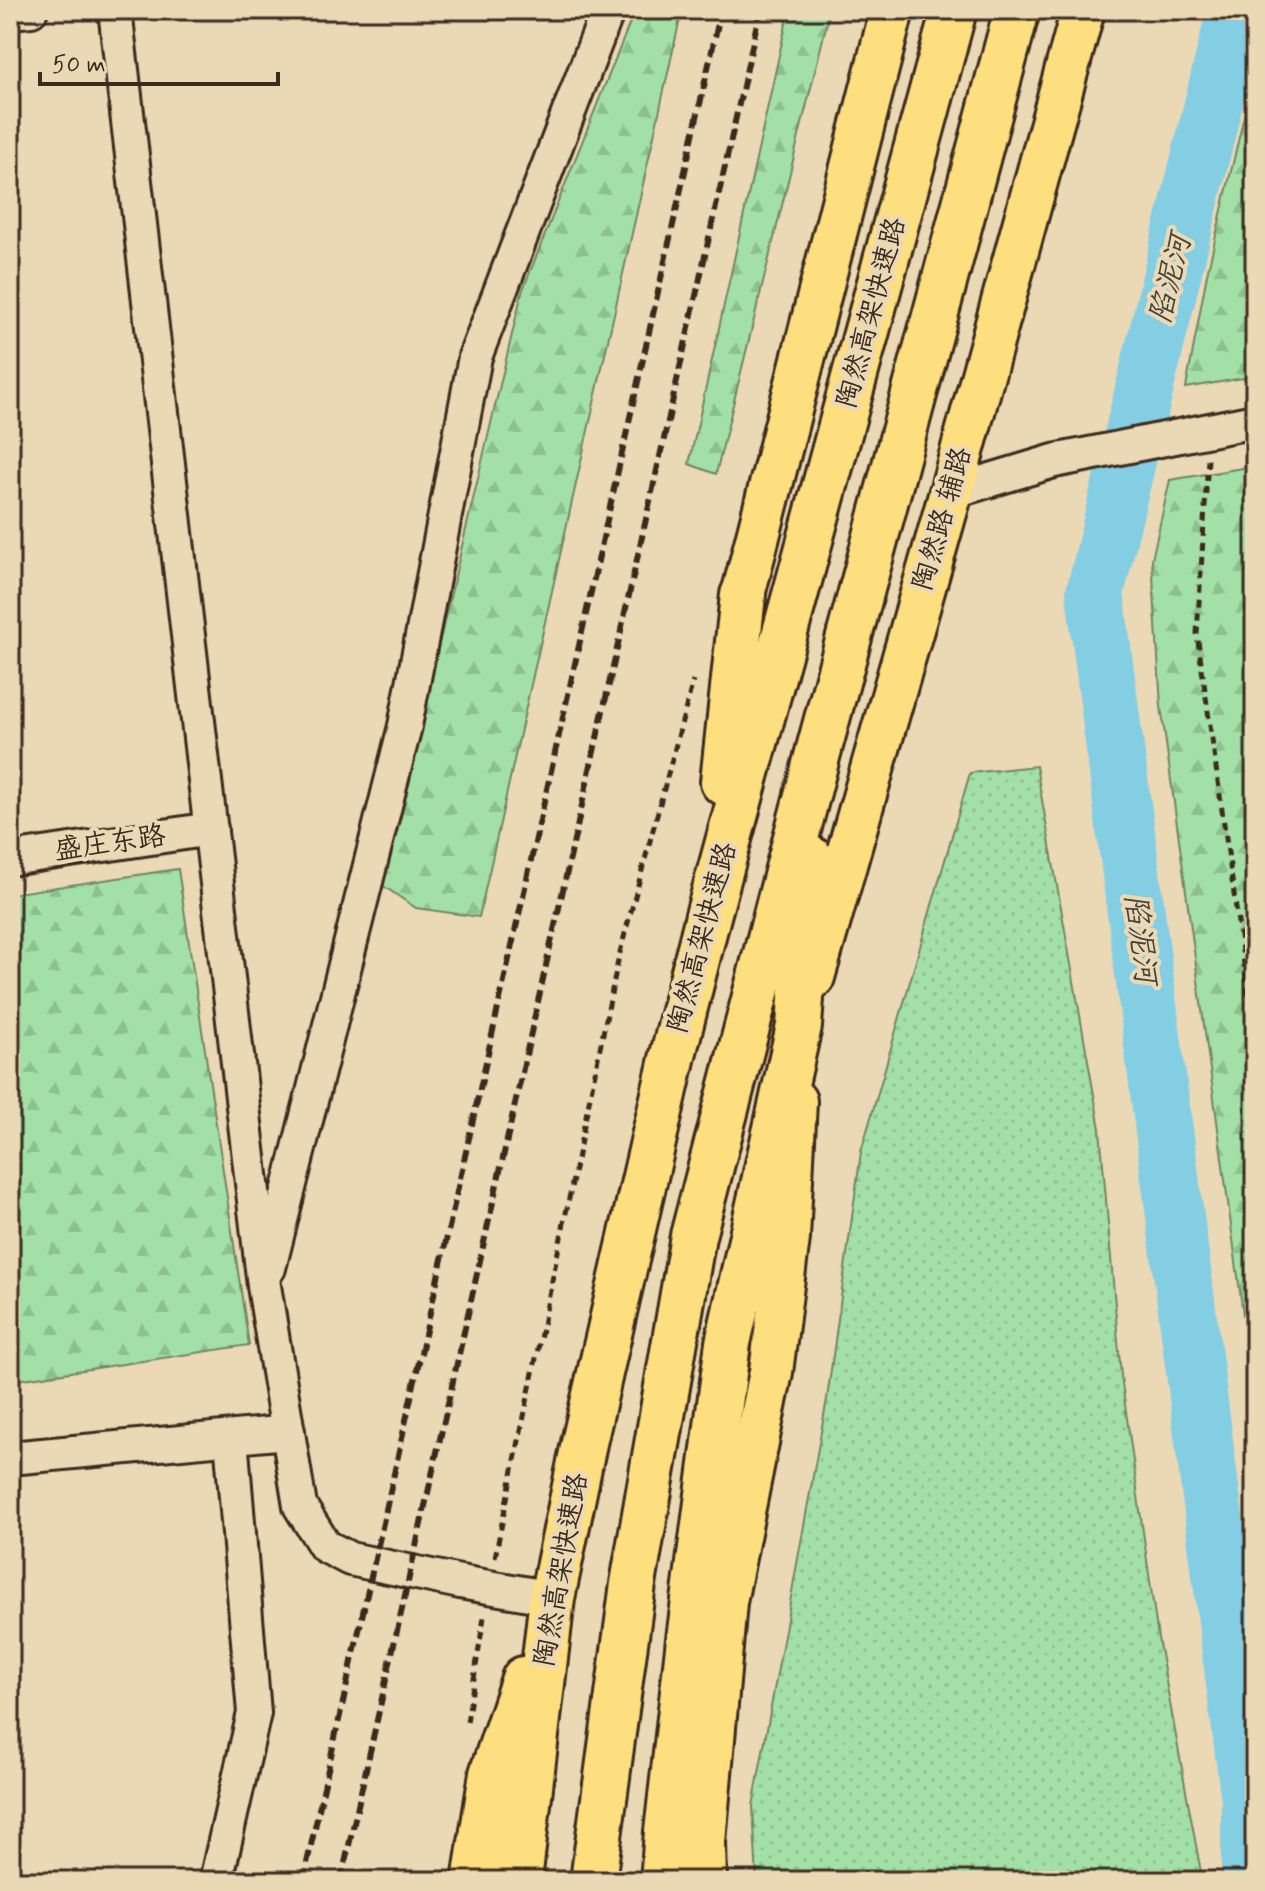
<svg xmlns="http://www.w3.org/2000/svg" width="1265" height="1891" viewBox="0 0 1265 1891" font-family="Mynerve,'LXGW WenKai TC',sans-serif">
<defs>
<pattern id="forest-firs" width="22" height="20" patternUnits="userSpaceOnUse" patternTransform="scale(2)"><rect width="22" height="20" fill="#a3e0a7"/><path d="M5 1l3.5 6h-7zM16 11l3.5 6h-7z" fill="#8dc08f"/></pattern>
<pattern id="park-dots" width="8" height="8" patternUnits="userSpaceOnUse" patternTransform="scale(2)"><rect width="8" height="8" fill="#a3e0a7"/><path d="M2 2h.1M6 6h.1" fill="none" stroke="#8dc08f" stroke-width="1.8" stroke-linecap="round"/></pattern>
</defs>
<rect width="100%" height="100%" fill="#ebd9b6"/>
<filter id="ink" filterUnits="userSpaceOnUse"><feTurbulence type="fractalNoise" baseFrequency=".0125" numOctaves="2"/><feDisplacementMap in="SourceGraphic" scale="16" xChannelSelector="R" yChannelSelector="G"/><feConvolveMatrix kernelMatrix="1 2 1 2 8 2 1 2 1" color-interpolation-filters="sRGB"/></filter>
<g filter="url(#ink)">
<!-- forest -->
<g fill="url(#forest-firs)" stroke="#6f8562" stroke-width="2">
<path d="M635,10h47l-203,907 -63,-9 -34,-23 140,-593z"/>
<path d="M789,10h41l-114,464 -27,-10z"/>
<path d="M1255,69v307l-69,12 21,-114z"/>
<path d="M1255,466v937l-94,-697 -9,-147 18,-79z"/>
<path d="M178,869l71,476 -239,36v-487z"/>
</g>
<!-- park -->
<path fill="url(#park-dots)" stroke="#6f8562" stroke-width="2" d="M1036,766l64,363 21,247 37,262 44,240 -3,3h-442l-4,-75 74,-407 34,-247 109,-379z"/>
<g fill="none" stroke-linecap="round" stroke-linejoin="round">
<!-- river -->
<path stroke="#84cee4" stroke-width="58" d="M1236,10l-141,583 155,1207v81"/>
<defs>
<g id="minor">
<path d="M115,10l149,1276 36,220 25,40 25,13 110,23 92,16"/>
<path d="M10,12l21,-2"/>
<path d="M951,492l103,-31 201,-40"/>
<path d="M10,859l201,-30"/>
<path d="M269,1268l136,-542 70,-369 133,-347"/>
<path d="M10,1458l278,-26"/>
<path d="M216,1881l38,-168 -23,-275"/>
</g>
<g id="major">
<path d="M743,595l149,-585"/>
<path d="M813,977l138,-485 132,-482"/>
<path d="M705,1881l-1,-39 21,-240 46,-230 17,-134 7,-137"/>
</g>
<g id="highway">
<path d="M723,782l20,-187"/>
<path d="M475,1881l17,-107 32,-95"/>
<path d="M519,1881l33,-283 32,-155 89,-388 35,-139 246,-906"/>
<path d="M593,1881l40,-297 60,-348 125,-483 199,-743"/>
<path d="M663,1881l4,-49 22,-193 39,-296 71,-317 12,-167"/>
</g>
</defs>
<!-- minor casing -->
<use href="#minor" stroke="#3b2a1e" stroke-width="38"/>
<!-- major casing -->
<use href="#major" stroke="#3b2a1e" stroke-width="48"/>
<!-- highway casing -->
<use href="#highway" stroke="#3b2a1e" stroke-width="50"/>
<!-- path -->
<g stroke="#3b2a1e" stroke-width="5" stroke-dasharray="8 6" stroke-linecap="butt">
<path d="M1255,301l-2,17 2,15"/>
<path d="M1208,459l-11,175 58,408"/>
<path d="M495,1557l124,-601 74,-275"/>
<path d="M467,1722l17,-105"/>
</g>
<!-- minor -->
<use href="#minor" stroke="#ebd9b6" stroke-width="32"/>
<!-- major -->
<use href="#major" stroke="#fedf80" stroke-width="42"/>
<!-- highway -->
<use href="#highway" stroke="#fedf80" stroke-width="44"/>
<!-- rail -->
<g stroke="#3b2a1e" stroke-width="6" stroke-dasharray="12 6" stroke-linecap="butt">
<path d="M303,1881l418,-1871"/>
<path d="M341,1881l419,-1871"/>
</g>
</g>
</g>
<g text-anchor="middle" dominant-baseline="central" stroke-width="8" stroke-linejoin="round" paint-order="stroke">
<!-- street labels -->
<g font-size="28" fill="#3b2a1e" stroke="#ebd9b6">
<text transform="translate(872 313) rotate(-75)">陶然高架快速路</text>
<text transform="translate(943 519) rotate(-74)">陶然路 辅路</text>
<text transform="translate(110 844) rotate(-8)">盛庄东路</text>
<text transform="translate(703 938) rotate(-75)">陶然高架快速路</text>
<text transform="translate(562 1570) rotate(-80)">陶然高架快速路</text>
</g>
<!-- water labels -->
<g font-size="30" font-style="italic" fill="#46433c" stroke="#ebd9b6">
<text transform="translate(1171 279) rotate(-76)">陷泥河</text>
<text transform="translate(1140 939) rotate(83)">陷泥河</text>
</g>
</g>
<!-- margin -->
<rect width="1265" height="1891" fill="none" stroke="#ebd9b6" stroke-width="40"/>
<rect x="20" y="20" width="1225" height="1851" fill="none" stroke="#3b2a1e" stroke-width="3" filter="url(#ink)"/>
<!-- scale -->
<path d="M40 72v12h238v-12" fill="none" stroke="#3b2a1e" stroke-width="4"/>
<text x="52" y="72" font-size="24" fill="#3b2a1e" stroke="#ebd9b6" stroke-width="6" paint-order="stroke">50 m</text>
</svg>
